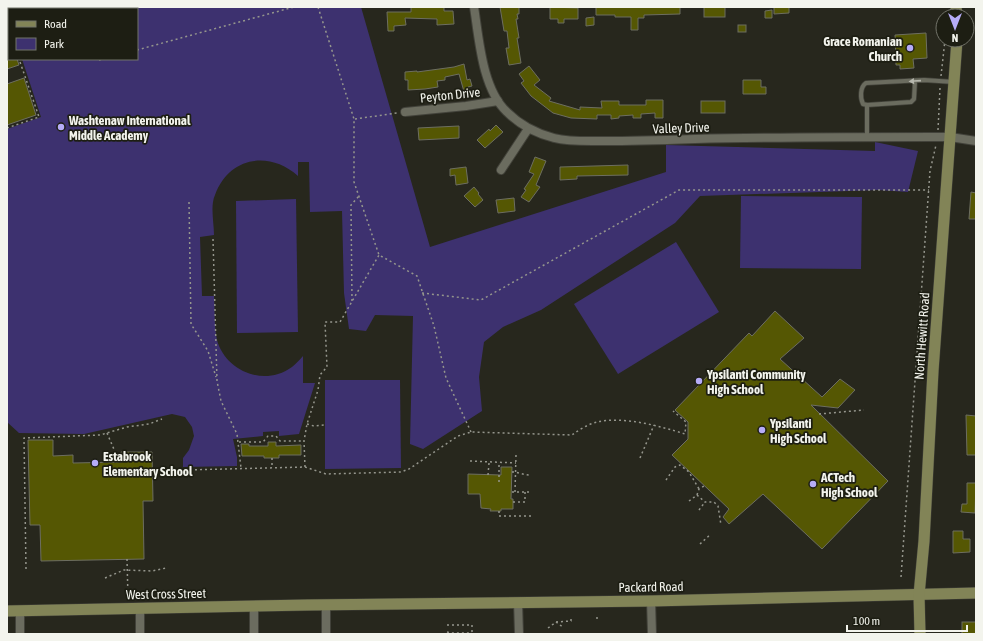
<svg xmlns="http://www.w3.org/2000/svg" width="983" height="641" viewBox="0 0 983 641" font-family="'Asap Condensed',sans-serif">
<rect width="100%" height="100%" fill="#27271d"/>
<!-- green -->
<g fill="#3d316f">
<path d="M7,7h354l69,240 236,-75v-27l209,6v-9l43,9 -10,41 -30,-2 -178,6 -25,27 -134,87 -38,17 -19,15 -5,35 3,34 -59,38 -13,-5 3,-128 -38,-1 -9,16 -17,-2 -5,-36 -2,-82 -32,1 -1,-50h-11v14c-29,-26 -69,-19 -83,19 -5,11 -1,28 -1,40l-14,2 2,59h12c1,14 0,30 3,44 7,26 36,42 61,34 11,-3 18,-10 25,-18v27h12l-16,51 -20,2v-5l-16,1v4l-30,3 4,18v9l-54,1v-9l6,-8 5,-14 -2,-9 -7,-10 -13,-3 -88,20 -65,-1 -12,-11v-293l34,-12 -19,-58h115v-50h-128v12l-2,-6z"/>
<path d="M741,196l121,1 -1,72 -121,-1z"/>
<path d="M296,199l2,133 -61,1 -1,-132z"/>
<path d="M676,242l43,70 -101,62 -44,-70z"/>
<path d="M325,380h75l1,88 -76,1z"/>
</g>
<!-- building -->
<g fill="#555703" stroke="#6d6e61">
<path d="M411,7h33v4h9l1,13 -17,1v-6l-32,-1 1,7 -12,1v5h-6l-1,-19h24z"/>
<path d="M500,7h19v7h-2l1,5h-2l3,19h-2l4,25 -12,2 -3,-17h3l-2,-17h-3z"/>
<path d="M550,7l28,1v11h-14v4h-6v-4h-8z"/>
<path d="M596,7h84v7l-36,1v3h-6v12h-7v-13h-16v-2h-19z"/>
<rect x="704" y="7" width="21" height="10"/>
<path d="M774,7h15v6l-15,1z"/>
<path d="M772,10v8h-7v-7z"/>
<path d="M594,17v8l-8,1v-8z"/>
<rect x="738" y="25" width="8" height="7"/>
<path d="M926,33l1,25 -14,1 1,9 -14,1v-4h-4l-1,-30z"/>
<path d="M7,59h10l2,6 -12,4z"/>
<path d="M464,64l3,16 3,-1 2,7 -4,1 1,7 -4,1 -6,-21 -14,3v3l-8,1 1,6 -13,2 -17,1v-10h-3v-8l12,-1v1l37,-5z"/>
<path d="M529,66l11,14 -6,5 17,13 -2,3 31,9v-3l22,1 -1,-7h18v4h27v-5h17v18h-8v-5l-14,1v4h-8v-3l-14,1v2l-8,1v-4h-14v4l-26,-1 -18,-5 -22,-17 -10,-13 3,-2 -5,-7z"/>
<path d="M24,78l12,37 -29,10v-41z"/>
<path d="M743,80h18v7h5v7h-23z"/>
<rect x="701" y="101" width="24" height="12"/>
<path d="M496,125l7,7 -18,16 -8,-8 12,-11 1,2z"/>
<path d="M459,126v12l-40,2 -1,-12z"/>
<path d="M535,157l11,4 -10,24 4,2 -11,15 -8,-5 5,-7 -2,-1 10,-15 -5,-2z"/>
<path d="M628,165v10l-51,1v3l-17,1v-13z"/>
<path d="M466,167l2,16 -12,2 -1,-10 -5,1v-7z"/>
<path d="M474,187l5,6 -1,1 5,6 -8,7 -11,-11z"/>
<path d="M971,192l5,1v26h-7z"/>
<path d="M514,198l1,13 -17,2 -2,-13z"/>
<path d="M775,311l29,27 -24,21 42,38 18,-18 15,11 -17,18 -27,-3 77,76 -66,68 -59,-55 -34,30 -6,-7 6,-8 -57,-54 16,-16v-17l-13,-12 74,-77 3,3z"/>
<path d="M966,415l10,1v39h-9z"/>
<path d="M28,440h25v16l20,-1v8l49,-1 -1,-10h31l1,49h-10l1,58 -103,2 -1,-36h-10z"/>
<path d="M268,442h8v4l25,-1v10h-22v3h-15v-2h-22l-1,-12h8v2h19z"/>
<path d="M501,467h11l-1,32h2v10h-12v2h-11l1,-2 -10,-1 -1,-14h-12v-20l33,1z"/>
<path d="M967,483h9l-1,30 -14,-1 1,-8h5z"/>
<path d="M953,531h10v8h7v13l-17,1z"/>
<rect x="962" y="622" width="14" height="12"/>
</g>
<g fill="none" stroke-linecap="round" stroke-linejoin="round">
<defs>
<g id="service">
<path d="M915,81l-1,18 -3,3 -44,3 -4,-1c-3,-6 -3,-17 3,-21l58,-3 30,2"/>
<path d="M867,137v-32"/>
</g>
<g id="minor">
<path d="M474,7c5,31 8,82 33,105 13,13 28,21 47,26 16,4 34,3 51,3 30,0 60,-1 90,-2 81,-2 161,-2 242,-2h13l26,4"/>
<path d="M405,112l61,-6 32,-5"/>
<path d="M501,170l27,-41"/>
<path d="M651,601l1,33"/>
<path d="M518,602l1,32"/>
<path d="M326,605v29"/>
<path d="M254,607v27"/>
<path d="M20,634v-23"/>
<path d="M140,634v-25"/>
</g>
<g id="secondary">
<path d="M956,7l1,9"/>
<path d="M7,611l301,-6 343,-4 325,-8"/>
<path d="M920,634l-1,-39 5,-54 9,-170 24,-331"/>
</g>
</defs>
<!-- service casing -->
<use href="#service" stroke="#42423a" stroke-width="5.5"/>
<!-- minor casing -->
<use href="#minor" stroke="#42423a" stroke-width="10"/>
<!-- secondary casing -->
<use href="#secondary" stroke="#42423a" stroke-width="12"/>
<!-- path -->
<g stroke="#95968d" stroke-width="1.5" stroke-dasharray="2 3" stroke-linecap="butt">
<path d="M318,7l36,112v63l25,73 38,21 17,50 12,52 25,54"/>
<path d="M7,22l2,6"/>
<path d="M137,50l157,-43"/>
<path d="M99,60l5,-1"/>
<path d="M941,76l4,-36"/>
<path d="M355,119l42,-6"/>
<path d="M7,128l32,-11 -20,-58"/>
<path d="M938,130l2,-42"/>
<path d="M189,202l2,122 17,27 8,26"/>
<path d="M213,239l4,142 4,20 16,33 4,34"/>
<path d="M422,293l59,7 198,-110h250"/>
<path d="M352,301l-1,-96 8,-9"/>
<path d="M819,414l45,-4"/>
<path d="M307,424l7,2 11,-1"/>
<path d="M107,433l9,21 2,8"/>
<path d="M239,442h24l5,-6h8l4,5h24"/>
<path d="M272,458v10"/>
<path d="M640,458l14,-33"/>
<path d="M470,461l46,2"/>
<path d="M305,467l-1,-26 3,-17 11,-34 2,-15 7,-8 -2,-45h15l39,-67"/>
<path d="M185,470l120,-3 21,7 75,-2 8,-3 49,-33 13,-4 101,3c7,-5 16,-11 25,-13 26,-6 63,4 88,12l1,-12 -13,-11"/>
<path d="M512,472c6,0 11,3 19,3"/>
<path d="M488,475l1,-12"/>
<path d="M666,480l9,-13 5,-2 9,7 10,17"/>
<path d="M499,482v-20"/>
<path d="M512,492h19"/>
<path d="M515,492l1,-37"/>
<path d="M697,495l8,7h9l4,4 3,19"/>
<path d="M689,501l8,-6 2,-6 5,-3"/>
<path d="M513,502h12v-13"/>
<path d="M699,510l6,-8"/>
<path d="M499,511v5h32"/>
<path d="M700,544l11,-10"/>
<path d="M127,559l1,39"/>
<path d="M26,569l-2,-131 76,-3 27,-8 22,-3 13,-5"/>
<path d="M901,577l29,-406 6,-26"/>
<path d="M105,578l19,-8 28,1 14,-3"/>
<path d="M596,618h2"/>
<path d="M556,622l15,-1v-2"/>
<path d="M447,625h25v9"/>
<path d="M548,628l8,-6 8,6"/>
<path d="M447,632l4,1h21"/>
</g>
<!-- service -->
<use href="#service" stroke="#6b6c5f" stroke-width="4"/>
<!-- minor -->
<use href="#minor" stroke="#6b6c5f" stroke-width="8"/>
<!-- secondary -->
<use href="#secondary" stroke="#828457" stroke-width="11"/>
</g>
<!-- one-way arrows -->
<defs><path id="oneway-solid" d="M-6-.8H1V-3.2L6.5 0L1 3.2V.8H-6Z"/></defs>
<use fill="#b6b7ad" href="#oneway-solid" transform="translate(915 81) rotate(176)"/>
<!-- markers -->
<g fill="#b6acf8" stroke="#1d1e13" stroke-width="1.5">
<circle cx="910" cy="48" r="4"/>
<circle cx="61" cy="127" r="4"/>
<circle cx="699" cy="381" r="4"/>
<circle cx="762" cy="430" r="4"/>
<circle cx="95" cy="463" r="4"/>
<circle cx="813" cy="484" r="4"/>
</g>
<g text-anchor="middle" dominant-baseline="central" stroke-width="3.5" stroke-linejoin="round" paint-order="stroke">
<!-- poi labels -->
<g font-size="13" font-weight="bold" fill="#f3f4ed" stroke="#1d1e13" text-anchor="start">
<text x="902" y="41" text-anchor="end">Grace Romanian<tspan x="902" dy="15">Church</tspan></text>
<text x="69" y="120">Washtenaw International<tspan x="69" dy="15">Middle Academy</tspan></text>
<text x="707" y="374">Ypsilanti Community<tspan x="707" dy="15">High School</tspan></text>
<text x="770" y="423">Ypsilanti<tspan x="770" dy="15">High School</tspan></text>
<text x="103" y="456">Estabrook<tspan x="103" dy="15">Elementary School</tspan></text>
<text x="821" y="477">ACTech<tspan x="821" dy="15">High School</tspan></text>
</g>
<!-- street labels -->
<g font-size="13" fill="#f3f4ed" stroke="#1d1e13">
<text transform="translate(450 95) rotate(-6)">Peyton Drive</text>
<text transform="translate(681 128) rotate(-2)">Valley Drive</text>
<text transform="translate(922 336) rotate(-86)">North Hewitt Road</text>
<text transform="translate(651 587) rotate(-1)">Packard Road</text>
<text transform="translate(166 594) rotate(-1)">West Cross Street</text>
</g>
</g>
<!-- border -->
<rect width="983" height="641" fill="none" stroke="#f3f4ed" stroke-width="16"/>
<!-- legend -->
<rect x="8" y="8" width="130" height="52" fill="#1d1e13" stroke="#73746a"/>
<rect x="16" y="21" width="20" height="6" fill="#828457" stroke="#73746a"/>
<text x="44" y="28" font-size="12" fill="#f3f4ed">Road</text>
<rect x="16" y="38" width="20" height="12" fill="#3d316f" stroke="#73746a"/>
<text x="44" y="48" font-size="12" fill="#f3f4ed">Park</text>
<!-- north arrow -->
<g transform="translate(955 28) rotate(180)"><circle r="19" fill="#1d1e13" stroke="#73746a"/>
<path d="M0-3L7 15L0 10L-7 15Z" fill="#b6acf8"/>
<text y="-6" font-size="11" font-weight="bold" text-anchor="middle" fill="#f3f4ed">N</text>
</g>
<!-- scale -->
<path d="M847 625v6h120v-6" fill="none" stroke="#f3f4ed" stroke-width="2"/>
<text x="853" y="625" font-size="12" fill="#f3f4ed" stroke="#1d1e13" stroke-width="3" paint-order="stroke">100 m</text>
</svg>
